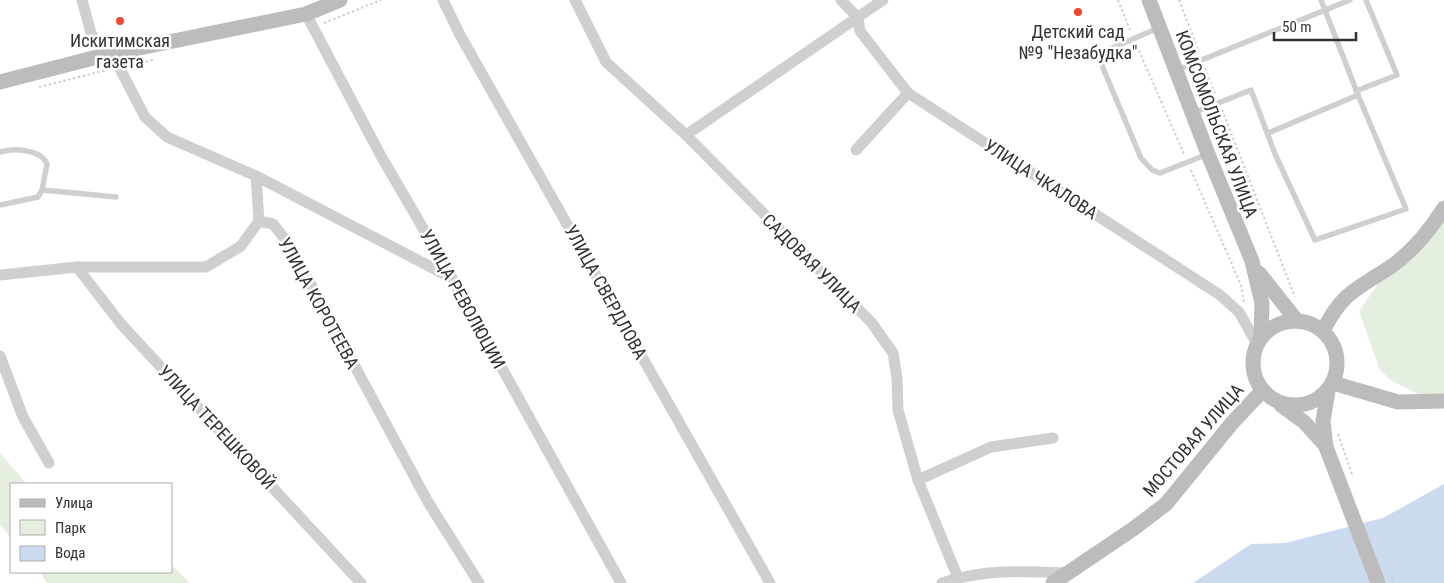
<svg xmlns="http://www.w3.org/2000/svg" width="1444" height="583" viewBox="0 0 1444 583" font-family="'Roboto Condensed',sans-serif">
<rect width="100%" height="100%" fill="#fff"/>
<!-- green -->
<g fill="#e5efe0">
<path d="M1444,219v175l-24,1 -30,-15 -10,-10 -21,-59 19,-27 35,-27z"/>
<path d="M0,453l27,31h-16v54l-11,-14z"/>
<path d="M171,564l19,19h-143l-8,-11h132z"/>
</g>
<!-- water -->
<path fill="#cbdaef" d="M1444,484v99h-251l58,-39 34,-1 98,-25z"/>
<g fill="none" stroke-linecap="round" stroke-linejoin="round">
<!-- path -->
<g stroke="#cfcfcf" stroke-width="2" stroke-dasharray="2.5 2.5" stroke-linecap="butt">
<path d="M1118,0l12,30"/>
<path d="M1179,0l20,52"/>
<path d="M324,23l57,-23"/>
<path d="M1137,46l47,108"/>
<path d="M131,65l22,-5"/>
<path d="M1205,68l10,26"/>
<path d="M39,87l68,-17"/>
<path d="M1222,110l73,187"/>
<path d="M1191,170l50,115 3,17"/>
<path d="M1338,434l15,43"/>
<path d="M1391,577l2,6"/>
</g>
<!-- lane -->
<g stroke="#cfcfcf" stroke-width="5.5">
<path d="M1158,28l-48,21 -8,10 1,9 38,90 11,12 8,3 48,-19"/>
<path d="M1177,70l173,-70"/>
<path d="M1356,91l41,-16 -31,-75"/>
<path d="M1193,113l58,-23 24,64 40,86 91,-31 -48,-114 -37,-95"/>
<path d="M1268,133l90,-38"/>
<path d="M0,152c13,-4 41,-3 47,12l-5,26"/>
<path d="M0,205l38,-8 4,-7 74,7"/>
</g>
<!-- street -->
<g stroke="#cfcfcf" stroke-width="11">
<path d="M82,0l9,33 14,22 14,12 26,50 22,20 89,39 3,45 14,3 16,20 139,258 51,81"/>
<path d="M443,0l17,35 310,548"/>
<path d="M575,0l31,62 80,73 185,187 22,31 4,25 1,32 20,70 40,98"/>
<path d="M841,0l17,18 2,13 48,62 312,202 19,17 18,32"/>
<path d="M306,14l75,142 71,122 169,305"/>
<path d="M686,135l197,-135"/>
<path d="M856,150l52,-57"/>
<path d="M256,176l196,102"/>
<path d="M77,267l44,57 240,259"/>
<path d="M0,275l77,-8h129l35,-21 18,-25"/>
<path d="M0,356l23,61 26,46"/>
<path d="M918,480l73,-33 62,-9"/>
<path d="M942,583c40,-14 82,-12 124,-10"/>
</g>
<!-- secondary -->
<g stroke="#bcbcbc" stroke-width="15">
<path d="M1149,0l59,154 44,107 10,42 -1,34"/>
<path d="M0,82l105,-27 201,-41 34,-14"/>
<path d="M1259,273l38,48"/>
<circle cx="1295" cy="363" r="42"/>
<path d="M1323,331c18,-37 33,-42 66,-63 22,-15 41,-38 55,-60"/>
<path d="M1333,383l65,19 46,-1"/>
<path d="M1328,391l-5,30 3,26 52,136"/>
<path d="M1281,405l23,17 22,24"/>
<path d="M1053,583l80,-54 33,-25 66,-81 31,-33"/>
</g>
</g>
<!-- markers -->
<g fill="#ee482f" stroke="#fff" stroke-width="2">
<circle cx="1078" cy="12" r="5"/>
<circle cx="120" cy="21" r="5"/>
</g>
<g text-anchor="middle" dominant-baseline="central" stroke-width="5" stroke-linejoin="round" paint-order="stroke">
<!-- poi labels -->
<g font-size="18" fill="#323232" stroke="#fff">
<text x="1078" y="31">Детский сад<tspan x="1078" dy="21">№9 "Незабудка"</tspan></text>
<text x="120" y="40">Искитимская<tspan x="120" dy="21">газета</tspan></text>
</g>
<!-- street labels -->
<g font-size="18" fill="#323232" stroke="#fff">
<text transform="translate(1217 124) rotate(69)">КОМСОМОЛЬСКАЯ УЛИЦА</text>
<text transform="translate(1041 179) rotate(33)">УЛИЦА ЧКАЛОВА</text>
<text transform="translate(812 263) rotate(45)">САДОВАЯ УЛИЦА</text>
<text transform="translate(606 292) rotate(61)">УЛИЦА СВЕРДЛОВА</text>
<text transform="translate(463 299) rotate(61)">УЛИЦА РЕВОЛЮЦИИ</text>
<text transform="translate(319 303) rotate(61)">УЛИЦА КОРОТЕЕВА</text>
<text transform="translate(217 427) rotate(47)">УЛИЦА ТЕРЕШКОВОЙ</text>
<text transform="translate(1193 440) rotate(-49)">МОСТОВАЯ УЛИЦА</text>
</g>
</g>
<!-- legend -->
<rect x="10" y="483" width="162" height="90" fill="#ffffff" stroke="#adadad"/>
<rect x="20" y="499" width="25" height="8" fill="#bcbcbc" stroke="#adadad"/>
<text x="55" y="508" font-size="15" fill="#323232">Улица</text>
<rect x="20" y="520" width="25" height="15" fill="#e5efe0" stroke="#adadad"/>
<text x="55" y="533" font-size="15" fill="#323232">Парк</text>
<rect x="20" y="546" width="25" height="15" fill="#cbdaef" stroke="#adadad"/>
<text x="55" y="558" font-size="15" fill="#323232">Вода</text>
<!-- scale -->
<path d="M1274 32v8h82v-8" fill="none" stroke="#323232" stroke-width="2.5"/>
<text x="1282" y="32" font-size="15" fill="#323232" stroke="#ffffff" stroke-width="4" paint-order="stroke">50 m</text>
</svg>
